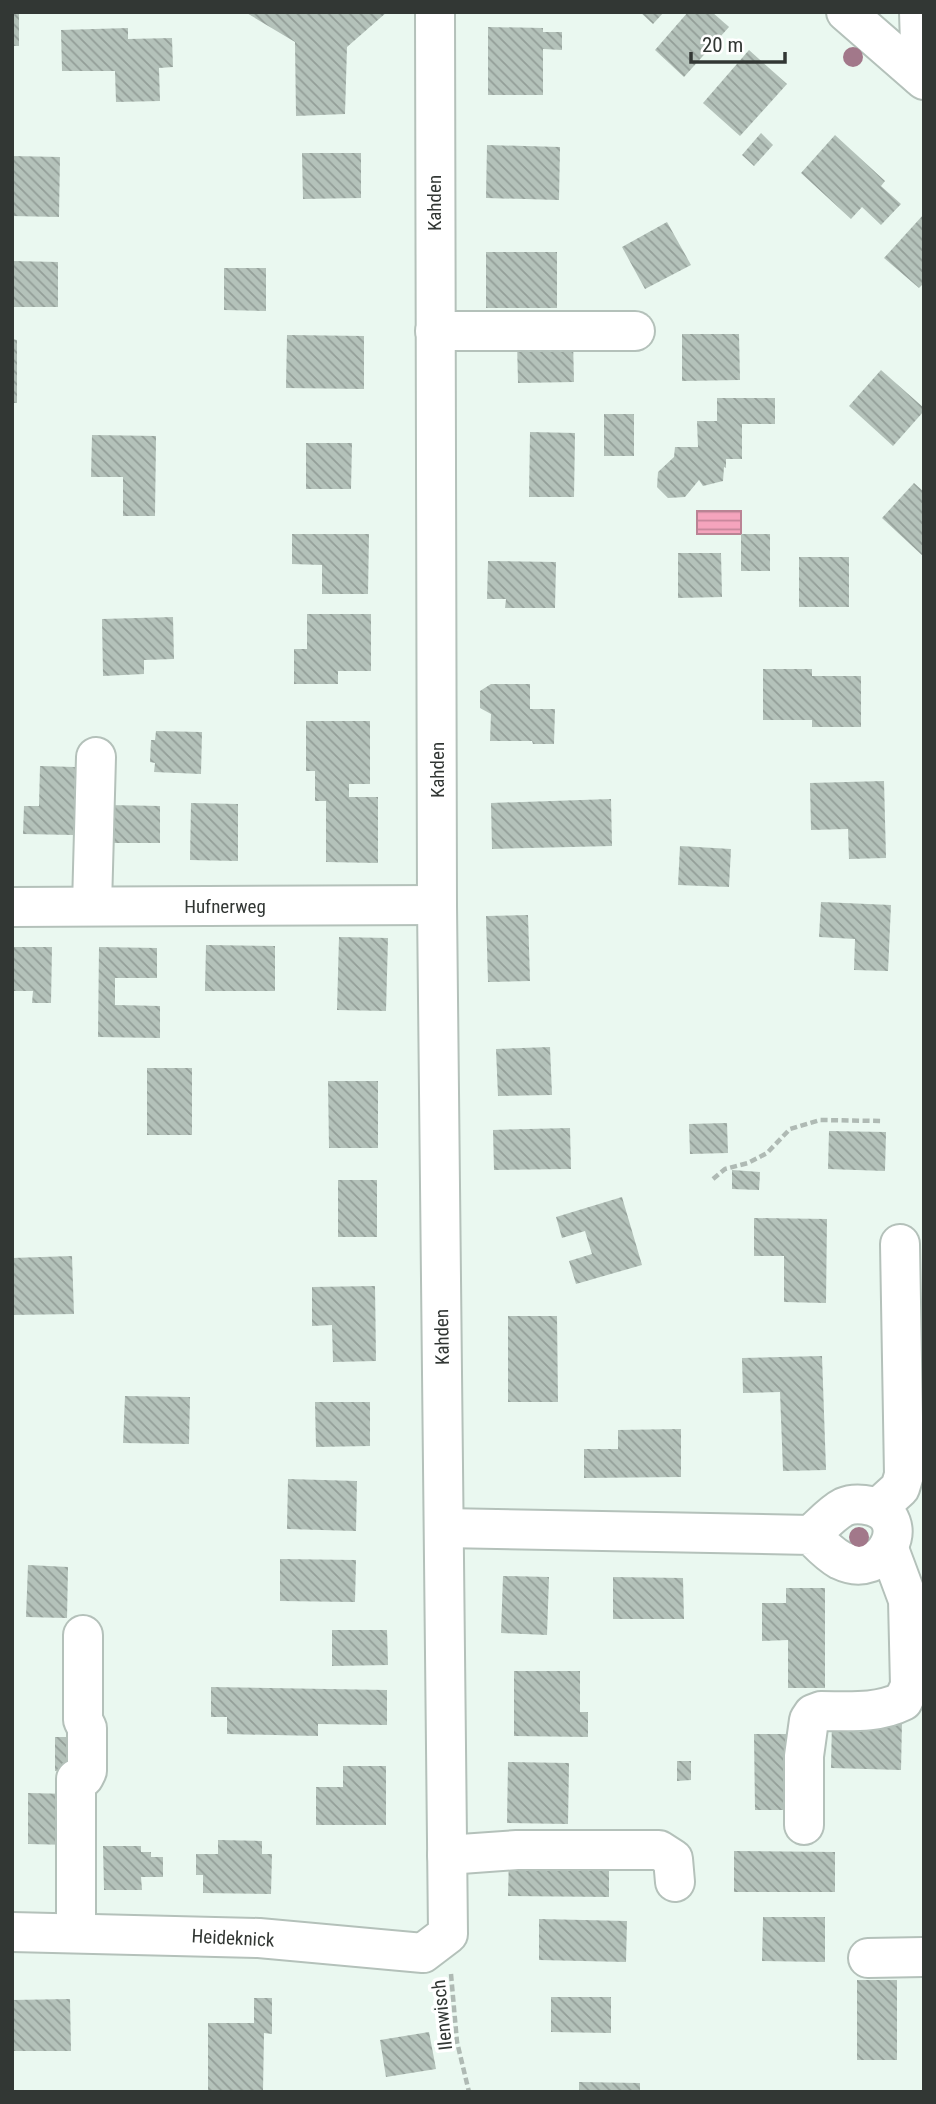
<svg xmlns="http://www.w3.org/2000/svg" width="936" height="2104" viewBox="0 0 936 2104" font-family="'Roboto Condensed',sans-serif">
<defs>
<pattern id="water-rules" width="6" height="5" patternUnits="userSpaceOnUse" patternTransform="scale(1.75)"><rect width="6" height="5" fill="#f5a4bd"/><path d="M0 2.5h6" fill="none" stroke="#c7869a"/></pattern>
<pattern id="building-back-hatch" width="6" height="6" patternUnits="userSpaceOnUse" patternTransform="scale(1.75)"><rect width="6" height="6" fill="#b4c2ba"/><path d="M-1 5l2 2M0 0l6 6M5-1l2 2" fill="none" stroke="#939e98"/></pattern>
</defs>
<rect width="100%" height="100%" fill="#eaf8f0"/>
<!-- water -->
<rect fill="url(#water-rules)" stroke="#ba8394" stroke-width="2" x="697" y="511" width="44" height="23"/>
<!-- building -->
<g fill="url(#building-back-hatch)">
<rect x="12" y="12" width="7" height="34"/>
<path d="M245,12h142l-40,35 -2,67 -49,2 -1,-74z"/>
<path d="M640,12h24l-11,12z"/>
<path d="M688,12h24l17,15 -45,50 -29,-27z"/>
<path d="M488,27l55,1v4h19v18l-19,-1v46h-55z"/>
<path d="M128,28v11l44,-1 1,29 -14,1 1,33 -44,1 -1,-31h-53l-1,-41z"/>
<path d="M749,50l38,34 -47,52 -37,-33z"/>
<path d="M761,133l12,12 -19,21 -12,-11z"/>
<path d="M835,135l50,46 -4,5 20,18 -20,21 -19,-18 -11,12 -50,-46z"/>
<path d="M487,145l73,2 -1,53 -73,-2z"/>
<path d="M302,153h59v45l-58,1z"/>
<path d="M12,156l48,1 -1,60 -47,-1z"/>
<path d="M924,214v69l-5,5 -35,-30z"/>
<path d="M667,222l24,43 -46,24 -23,-42z"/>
<rect x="486" y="252" width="71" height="56"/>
<path d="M12,261l46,1v45h-46z"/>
<path d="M224,268h42v43l-42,-1z"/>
<path d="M682,334h57l1,46 -58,1z"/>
<path d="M287,335l77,1v53l-78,-1z"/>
<path d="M12,339l5,1v63h-5z"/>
<path d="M573,340l1,42 -56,1 -1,-42z"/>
<path d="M881,370l43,38v3l-31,35 -44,-40z"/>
<path d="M717,398h58v26h-33v35h-16v9l-2,-1 -1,14 -20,5 -4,-6 -14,17 -17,1 -11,-11 1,-15 16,-15 1,-10h23l-1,-26h20z"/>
<rect x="604" y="414" width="30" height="42"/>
<path d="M530,432l45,1 -1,64h-45z"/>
<path d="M92,435l64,1 -1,80h-32v-39h-32z"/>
<path d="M306,443h46l-1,46h-45z"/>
<path d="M914,483l10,9v65l-42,-39z"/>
<path d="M292,534h77l-1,60h-46v-29l-30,-1z"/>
<rect x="741" y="534" width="29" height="37"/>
<path d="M678,553h43l1,44 -44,1z"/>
<rect x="799" y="557" width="50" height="50"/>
<path d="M488,561l68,1 -1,46h-50l1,-9h-19z"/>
<path d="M307,614h64v57h-33v13h-44v-35h13z"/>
<path d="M173,617l1,42 -30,1v14l-41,2 -1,-57z"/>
<path d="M763,669h49v7h49v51h-49v-7h-49z"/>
<path d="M491,684h39v25h25l-1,35h-21l-1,-3h-42l1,-27 -11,-6v-17z"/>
<path d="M306,721h64v63h-21v13h29v66l-52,-1v-61h-11v-30h-9z"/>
<path d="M156,731l46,1 -1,42 -47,-2 1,-9 -5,-1 1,-22h4z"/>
<path d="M40,766l35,1 -1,68 -51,-1 1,-28h15z"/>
<path d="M884,781l2,77 -37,1 -1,-30 -37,1 -1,-47z"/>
<path d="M611,799l1,47 -120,3 -1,-46z"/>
<path d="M191,803l47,1v57l-48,-1z"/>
<path d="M106,805l54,1v37h-54z"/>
<path d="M680,846l51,3 -2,38 -51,-2z"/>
<path d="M821,902l70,3 -3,66 -34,-1 1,-31 -36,-2z"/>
<path d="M528,915l2,66 -42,1 -2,-66z"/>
<path d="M339,937l49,1 -2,73 -49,-1z"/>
<path d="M206,945l69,1v45h-70z"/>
<path d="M14,947h38l-1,56h-19l1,-12h-20z"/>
<path d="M99,947l58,1v30h-42v27l45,1v32l-62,-1z"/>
<path d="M550,1047l2,48 -54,1 -2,-47z"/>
<rect x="147" y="1068" width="45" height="67"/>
<path d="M328,1081h50v67h-49z"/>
<path d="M727,1123l1,30 -38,1 -1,-30z"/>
<path d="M570,1128l1,41 -77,1 -1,-40z"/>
<path d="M829,1131l57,1 -1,39 -57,-2z"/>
<path d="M732,1170l28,2 -1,18 -27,-1z"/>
<rect x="338" y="1180" width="39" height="57"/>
<path d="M622,1197l20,68 -66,19 -7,-23 23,-7 -7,-23 -23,7 -6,-21z"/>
<path d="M754,1218l73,1 -1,84 -42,-1v-46h-30z"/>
<path d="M72,1256l2,58 -62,1v-57z"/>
<path d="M375,1286l1,75 -43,1 -1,-37 -20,1v-39z"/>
<path d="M508,1316h49l1,86h-50z"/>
<path d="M822,1356l4,114 -43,1 -3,-79 -37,1 -1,-35z"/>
<path d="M125,1396l65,1 -1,47 -66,-1z"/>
<path d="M315,1402h55v44l-54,1z"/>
<path d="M681,1429v48l-97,1v-29h34v-19z"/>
<path d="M288,1479l69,2 -1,50 -69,-2z"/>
<path d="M280,1559l76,1 -1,42 -75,-1z"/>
<path d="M28,1565l40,2 -1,51 -41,-1z"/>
<path d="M503,1576l46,1 -2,58 -46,-2z"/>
<path d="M613,1577l70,1 1,41h-71z"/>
<path d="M786,1588h39v100h-37v-48l-26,1v-38h24z"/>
<path d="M332,1630h55l1,35 -56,1z"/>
<path d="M514,1671h66v41h8v25l-74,-1z"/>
<path d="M211,1687l176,3v35l-69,-1v12l-91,-2v-17h-16z"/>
<path d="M832,1720l70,1 -1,49 -70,-2z"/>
<path d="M754,1734h41l1,76h-41z"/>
<path d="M55,1737h29l1,33 -30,1z"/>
<path d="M677,1761h14v19l-14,1z"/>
<path d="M508,1762l61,1 -1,61 -61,-1z"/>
<path d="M343,1766h43v59h-70v-38h27z"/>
<path d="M28,1793l43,1v51l-43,-1z"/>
<path d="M218,1840l44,1v13h10l-1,40 -68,-1v-18h-7v-21h22z"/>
<path d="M103,1846h38v6h10v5h12v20h-22l1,13h-38z"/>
<path d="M734,1851l101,1v40h-101z"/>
<path d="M509,1856l100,1v40l-101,-1z"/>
<path d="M763,1917h62v45l-63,-1z"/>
<path d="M539,1919l88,2 -1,41 -87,-2z"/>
<rect x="857" y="1980" width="40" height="80"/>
<path d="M551,1997h60v36l-60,-1z"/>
<path d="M254,1998h18v36l-8,-1 -1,58 -55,-1v-67h46z"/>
<path d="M70,1999l1,52h-59v-51z"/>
<path d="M429,2032l7,37 -50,8 -6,-37z"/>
<path d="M579,2082l61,1v9h-61z"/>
</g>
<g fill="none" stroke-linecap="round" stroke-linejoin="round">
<defs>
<g id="minor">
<path d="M846,12l78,68"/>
<path d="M919,12l2,65"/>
<path d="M435,331h200"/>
<path d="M92,906l4,-149"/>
<path d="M12,907l425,-2"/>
<path d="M878,1508l22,-20 4,-13 -4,-231"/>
<path d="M444,1528l367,7c10,-9 21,-22 33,-28 9,-4 18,-3 27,-1 44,12 14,76 -31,54 -11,-6 -20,-16 -29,-25"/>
<path d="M804,1825v-69l5,-36 4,-6 8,-3c28,0 56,3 82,-10l7,-15 -2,-86 -19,-51"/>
<path d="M447,1855l70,-5h142l14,9 2,23"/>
<path d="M12,1932l247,6 164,15 25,-19 -11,-1029 -2,-893"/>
<path d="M76,1933v-154l8,-2 3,-6v-43l-4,-8v-85"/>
<path d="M868,1958l56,-1"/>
</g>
</defs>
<!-- minor casing -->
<use href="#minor" stroke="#b4c1ba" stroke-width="42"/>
<!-- path -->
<g stroke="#afbab4" stroke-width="4.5" stroke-dasharray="7 3.5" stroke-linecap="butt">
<path d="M713,1179l12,-10 23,-6 19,-10 23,-24 30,-9 62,1"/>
<path d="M451,1974l6,68 12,50"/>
</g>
<!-- minor -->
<use href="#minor" stroke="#fff" stroke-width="38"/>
</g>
<!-- trees -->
<g fill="#a2788a">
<circle cx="853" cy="57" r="10"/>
<circle cx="859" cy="1537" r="10"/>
</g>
<g text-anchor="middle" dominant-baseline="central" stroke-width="7" stroke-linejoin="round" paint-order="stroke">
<!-- street labels -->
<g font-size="19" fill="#323734" stroke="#fff">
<text transform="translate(434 203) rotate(-90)">Kahden</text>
<text transform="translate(437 770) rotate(-90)">Kahden</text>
<text x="225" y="906">Hufnerweg</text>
<text transform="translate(442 1337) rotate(-91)">Kahden</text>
<text transform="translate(233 1938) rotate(3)">Heideknick</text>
<text transform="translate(442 2015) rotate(-96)">Ilenwisch</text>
</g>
</g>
<!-- border -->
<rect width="936" height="2104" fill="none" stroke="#323734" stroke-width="28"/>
<!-- scale -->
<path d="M691 52v10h94v-10" fill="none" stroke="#323734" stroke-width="3.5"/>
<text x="702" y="52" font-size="21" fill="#323734" stroke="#ffffff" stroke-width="5" paint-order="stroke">20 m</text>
</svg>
